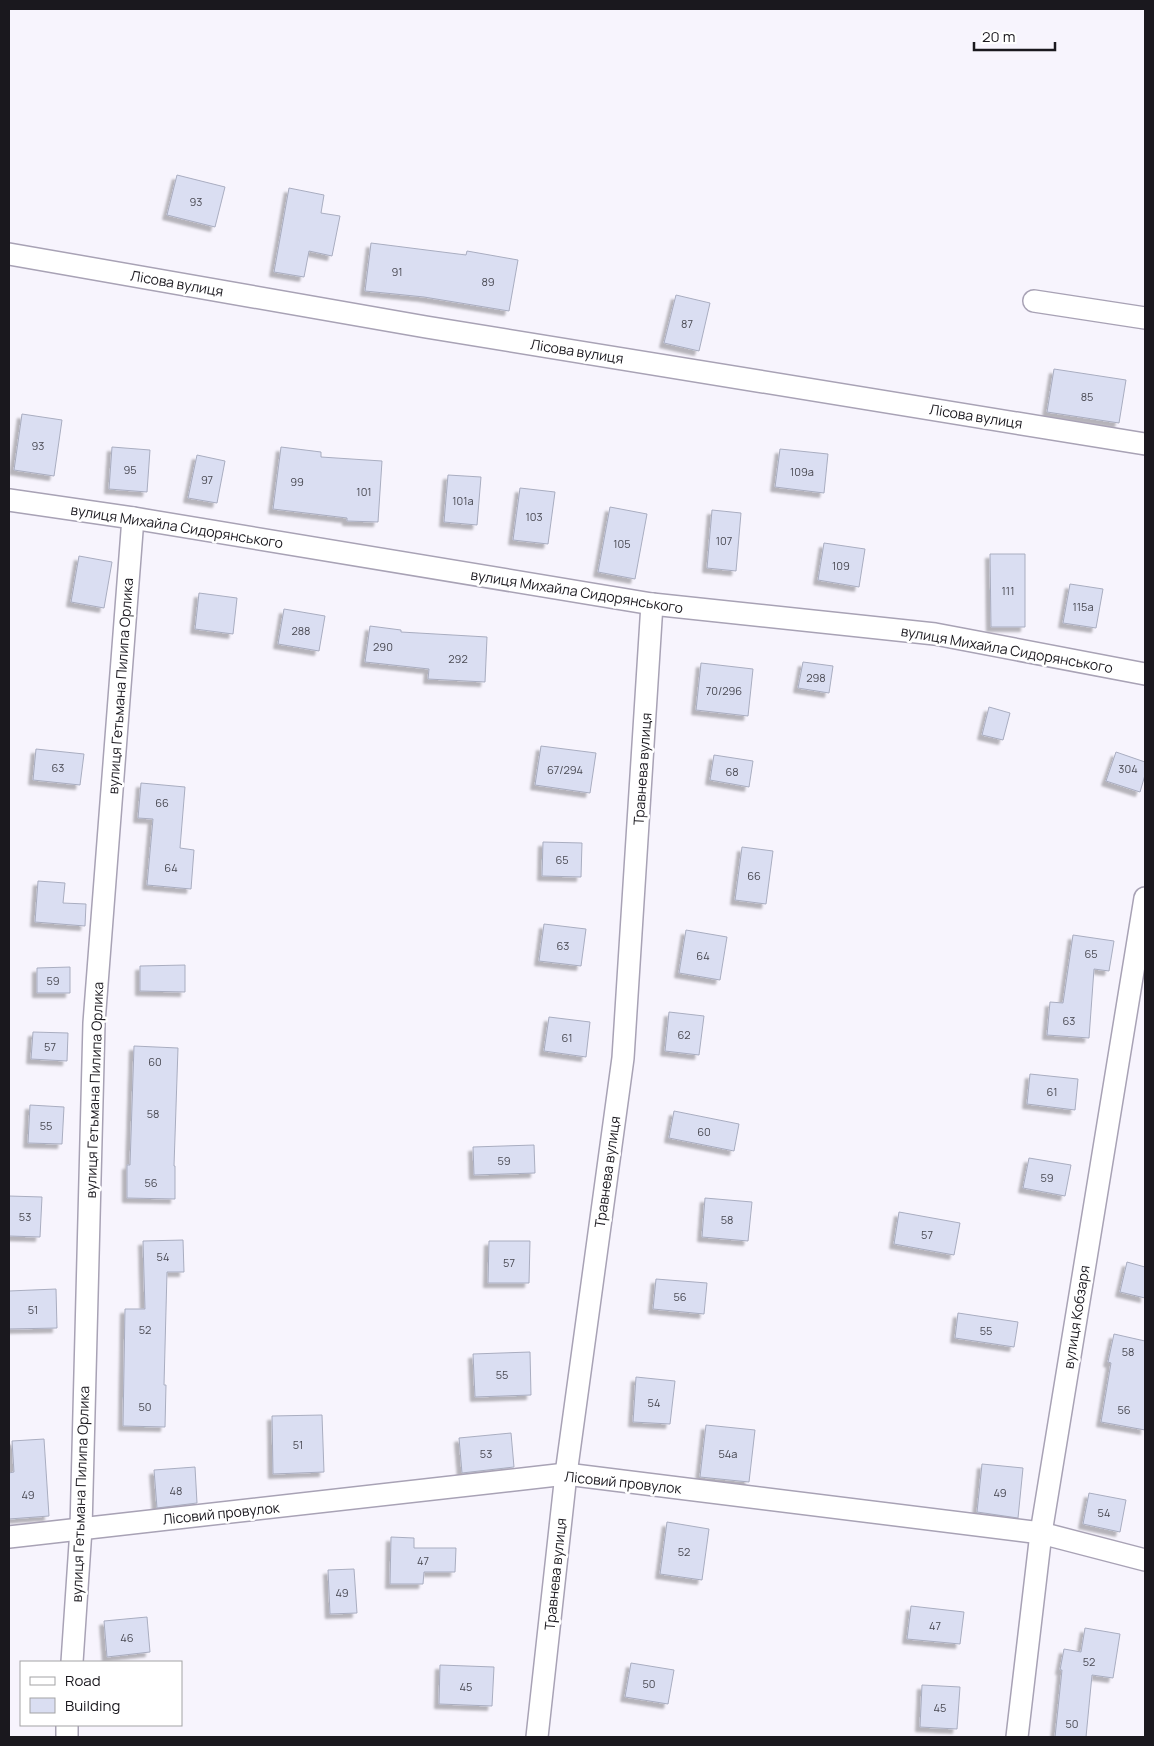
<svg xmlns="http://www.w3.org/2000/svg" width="1154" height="1746" viewBox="0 0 1154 1746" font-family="Manrope,sans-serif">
<defs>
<filter id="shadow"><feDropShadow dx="-4.5" dy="4.5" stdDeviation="1" flood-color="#0004"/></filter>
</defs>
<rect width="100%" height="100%" fill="#f7f4fd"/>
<!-- building -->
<g fill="#dadef2" stroke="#a9adc0" filter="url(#shadow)">
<path d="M177,175l48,12 -10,40 -48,-12z"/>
<path d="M289,188l35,7 -3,18 19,3 -8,40 -23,-5 -5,26 -30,-5z"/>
<path d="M371,243l95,12 1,-4 51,9 -9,51 -85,-14 -59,-6z"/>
<path d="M676,295l34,8 -11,48 -35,-8z"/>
<path d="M1054,369l72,11 -7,43 -72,-11z"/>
<path d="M22,414l40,6 -8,56 -40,-6z"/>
<path d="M112,447l38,3 -3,42 -38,-3z"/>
<path d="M281,447l40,5v5l61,4 -4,61 -31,-1v-3l-74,-9z"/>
<path d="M780,449l48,5 -4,39 -49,-6z"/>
<path d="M197,455l28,6 -8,42 -29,-5z"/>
<path d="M448,475l33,2 -4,48 -33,-3z"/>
<path d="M520,488l35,4 -7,52 -35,-4z"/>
<path d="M610,507l37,7 -12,65 -37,-7z"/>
<path d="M712,510l29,3 -5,58 -29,-3z"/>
<path d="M824,543l41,6 -6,38 -41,-7z"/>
<path d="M990,554h35v73h-34z"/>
<path d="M79,556l33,6 -8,46 -33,-6z"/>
<path d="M1070,584l33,5 -7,39 -33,-5z"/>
<path d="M199,593l38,5 -4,36 -38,-5z"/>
<path d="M284,609l41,7 -6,35 -41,-7z"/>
<path d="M370,626l31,4v2l86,5 -2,45 -57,-3 1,-10 -64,-7z"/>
<path d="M803,662l30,4 -4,27 -31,-5z"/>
<path d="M701,663l52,6 -5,47 -52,-6z"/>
<path d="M989,707l21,6 -7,27 -21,-5z"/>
<path d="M541,746l55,7 -6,40 -55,-8z"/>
<path d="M36,749l48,5 -4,31 -47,-5z"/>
<path d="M1116,752l29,10v13l-5,17 -34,-11z"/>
<path d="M714,755l39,6 -4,26 -39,-7z"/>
<path d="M141,783l44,4 -5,61 14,2 -3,39 -44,-4 6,-66 -15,-1z"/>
<path d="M543,842l39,1 -1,34 -39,-1z"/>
<path d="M742,847l31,4 -7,53 -31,-4z"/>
<path d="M38,881l27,2 -2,20 23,1 -1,22 -50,-4z"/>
<path d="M544,924l42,5 -5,37 -42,-5z"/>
<path d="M686,930l41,7 -7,43 -41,-7z"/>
<path d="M1073,935l41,6 -5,30 -15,-2 -5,69 -42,-3 3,-33 13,1z"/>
<path d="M185,965v27l-45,-1v-25z"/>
<path d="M70,967v26h-33v-25z"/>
<path d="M669,1012l35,4 -5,39 -34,-4z"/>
<path d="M549,1017l41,5 -4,35 -42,-6z"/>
<path d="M33,1032l35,1 -1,28 -36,-2z"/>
<path d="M134,1046l44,2 -4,118h1v33l-48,-1v-33h3z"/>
<path d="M1030,1074l48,5 -3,31 -48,-6z"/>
<path d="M30,1105l34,2 -2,37 -34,-1z"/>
<path d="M674,1111l65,13 -5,27 -65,-13z"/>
<path d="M534,1145l1,28 -61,2 -1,-28z"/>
<path d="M1029,1158l42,7 -6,31 -42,-8z"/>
<path d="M9,1196l33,1 -2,40 -31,-1z"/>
<path d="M705,1198l47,4 -4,39 -46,-4z"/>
<path d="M899,1212l61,11 -6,32 -60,-11z"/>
<path d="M183,1240l1,32h-17l-3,113h2l-1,42 -42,-1 2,-117h20l-2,-68z"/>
<path d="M489,1241h41l-1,42h-41z"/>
<path d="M1127,1262l18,5v31l-25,-6z"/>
<path d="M656,1279l51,4 -3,31 -51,-5z"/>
<path d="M56,1289l1,39 -48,1v-38z"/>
<path d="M958,1313l60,9 -4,25 -59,-9z"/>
<path d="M1114,1334l31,7v89l-44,-8 10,-59 -3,-1z"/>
<path d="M530,1352l1,43 -56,2 -2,-43z"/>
<path d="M636,1377l39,4 -5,43 -37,-2z"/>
<path d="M322,1415l2,57 -51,2 -1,-58z"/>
<path d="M706,1425l49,5 -6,52 -49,-5z"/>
<path d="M511,1433l3,34 -52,6 -3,-35z"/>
<path d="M44,1439l5,77 -40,3v-46l5,-1 -2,-31z"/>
<path d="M982,1464l41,4 -5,50 -41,-6z"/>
<path d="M195,1467l2,36 -40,5 -3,-38z"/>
<path d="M1089,1493l37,7 -6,32 -37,-8z"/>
<path d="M667,1522l42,7 -7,51 -42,-6z"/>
<path d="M391,1537l23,1v10h42l-1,24h-31l-1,12h-33z"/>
<path d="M354,1569l3,44 -27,1 -2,-44z"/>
<path d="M911,1606l53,6 -4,32 -53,-5z"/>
<path d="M147,1617l3,35 -43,5 -3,-36z"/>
<path d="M1085,1628l35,6 -7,44 -21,-3 -6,62h-31l7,-67h-2l4,-21 17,3z"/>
<path d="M631,1663l43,7 -6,34 -43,-7z"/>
<path d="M440,1665l54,2 -2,39 -53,-2z"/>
<path d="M922,1685l38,2 -3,42 -37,-2z"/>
</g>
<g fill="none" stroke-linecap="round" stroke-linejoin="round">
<defs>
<g id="minor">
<path d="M9,254l417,73 719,117"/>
<path d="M1034,301l111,17"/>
<path d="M9,500l124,18 519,86 283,30 210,40"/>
<path d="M9,1537l557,-63 475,59 104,27"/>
<path d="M72,1662l9,-133 13,-506 39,-505"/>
<path d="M67,1737v-12"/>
<path d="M537,1737l29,-263 57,-416 29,-454"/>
<path d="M1017,1737l24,-204 104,-635"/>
</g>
</defs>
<!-- minor casing -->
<use href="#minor" stroke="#a8a2b5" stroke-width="24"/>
<!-- minor -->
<use href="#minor" stroke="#fff" stroke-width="21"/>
</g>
<g text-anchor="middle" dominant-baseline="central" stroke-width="5" stroke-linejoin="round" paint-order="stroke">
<!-- number labels -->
<g font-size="11" fill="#4a4a53">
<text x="196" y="201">93</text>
<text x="397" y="271">91</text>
<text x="488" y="281">89</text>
<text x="687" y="323">87</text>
<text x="1087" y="396">85</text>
<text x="38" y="445">93</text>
<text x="130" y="469">95</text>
<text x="802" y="471">109а</text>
<text x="207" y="479">97</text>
<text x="297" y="481">99</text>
<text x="364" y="491">101</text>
<text x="463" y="500">101а</text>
<text x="534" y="516">103</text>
<text x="724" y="540">107</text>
<text x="622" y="543">105</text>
<text x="841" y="565">109</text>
<text x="1008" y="590">111</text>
<text x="1083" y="606">115а</text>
<text x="301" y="630">288</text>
<text x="383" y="646">290</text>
<text x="458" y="658">292</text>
<text x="816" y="677">298</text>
<text x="724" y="690">70/296</text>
<text x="58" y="767">63</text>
<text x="1128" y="768">304</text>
<text x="565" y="769">67/294</text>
<text x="732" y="771">68</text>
<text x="162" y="802">66</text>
<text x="562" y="859">65</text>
<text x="171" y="867">64</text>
<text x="754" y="875">66</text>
<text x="563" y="945">63</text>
<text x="1091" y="953">65</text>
<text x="703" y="955">64</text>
<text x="53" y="980">59</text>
<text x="1069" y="1020">63</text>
<text x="684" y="1034">62</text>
<text x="567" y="1037">61</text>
<text x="50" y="1046">57</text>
<text x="155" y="1061">60</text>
<text x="1052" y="1091">61</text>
<text x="153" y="1113">58</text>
<text x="46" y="1125">55</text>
<text x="704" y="1131">60</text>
<text x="504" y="1160">59</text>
<text x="1047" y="1177">59</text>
<text x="151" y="1182">56</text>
<text x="25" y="1216">53</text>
<text x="727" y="1219">58</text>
<text x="927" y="1234">57</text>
<text x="163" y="1256">54</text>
<text x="509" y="1262">57</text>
<text x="680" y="1296">56</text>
<text x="33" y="1309">51</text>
<text x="145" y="1329">52</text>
<text x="986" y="1330">55</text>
<text x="1128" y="1351">58</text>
<text x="502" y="1374">55</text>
<text x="654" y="1402">54</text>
<text x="145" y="1406">50</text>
<text x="1124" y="1409">56</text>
<text x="298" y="1444">51</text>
<text x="486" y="1453">53</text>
<text x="728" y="1453">54а</text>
<text x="176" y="1490">48</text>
<text x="1000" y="1492">49</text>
<text x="28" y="1494">49</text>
<text x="1104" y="1512">54</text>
<text x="684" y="1551">52</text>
<text x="423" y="1560">47</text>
<text x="342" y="1592">49</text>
<text x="935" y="1625">47</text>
<text x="127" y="1637">46</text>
<text x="1089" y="1661">52</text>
<text x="649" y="1683">50</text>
<text x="466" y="1686">45</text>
<text x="940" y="1707">45</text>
<text x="1072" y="1723">50</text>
</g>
<!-- street labels -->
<g font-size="14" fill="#1a181e" stroke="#fff">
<text transform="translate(177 283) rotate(10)">Лісова вулиця</text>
<text transform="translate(577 351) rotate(9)">Лісова вулиця</text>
<text transform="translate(976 416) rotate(9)">Лісова вулиця</text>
<text transform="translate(177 526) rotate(9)">вулиця Михайла Сидорянського</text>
<text transform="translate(577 591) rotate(9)">вулиця Михайла Сидорянського</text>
<text transform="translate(1007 649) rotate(10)">вулиця Михайла Сидорянського</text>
<text transform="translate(120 686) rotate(-86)">вулиця Гетьмана Пилипа Орлика</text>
<text transform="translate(642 769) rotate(-86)">Травнева вулиця</text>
<text transform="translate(94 1090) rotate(-88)">вулиця Гетьмана Пилипа Орлика</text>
<text transform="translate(607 1172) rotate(-82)">Травнева вулиця</text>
<text transform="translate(1076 1317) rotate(-81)">вулиця Кобзаря</text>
<text transform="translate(623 1482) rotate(6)">Лісовий провулок</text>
<text transform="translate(80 1494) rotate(-88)">вулиця Гетьмана Пилипа Орлика</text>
<text transform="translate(221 1513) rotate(-6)">Лісовий провулок</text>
<text transform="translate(555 1574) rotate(-84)">Травнева вулиця</text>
</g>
</g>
<!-- border -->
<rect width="1154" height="1746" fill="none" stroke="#1a181e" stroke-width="20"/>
<!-- legend -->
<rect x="20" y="1661" width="162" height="65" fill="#ffffff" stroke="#a3a3a5"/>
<rect x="30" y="1677" width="25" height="8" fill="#ffffff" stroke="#a3a3a5"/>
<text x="65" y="1686" font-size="15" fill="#1a181e">Road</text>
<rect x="30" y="1698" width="25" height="15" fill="#dadef2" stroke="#a3a3a5"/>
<text x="65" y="1711" font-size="15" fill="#1a181e">Building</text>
<!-- scale -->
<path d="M974 42v8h81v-8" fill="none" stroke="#1a181e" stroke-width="2.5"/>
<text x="982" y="42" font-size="15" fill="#1a181e" stroke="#ffffff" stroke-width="4" paint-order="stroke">20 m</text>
</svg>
